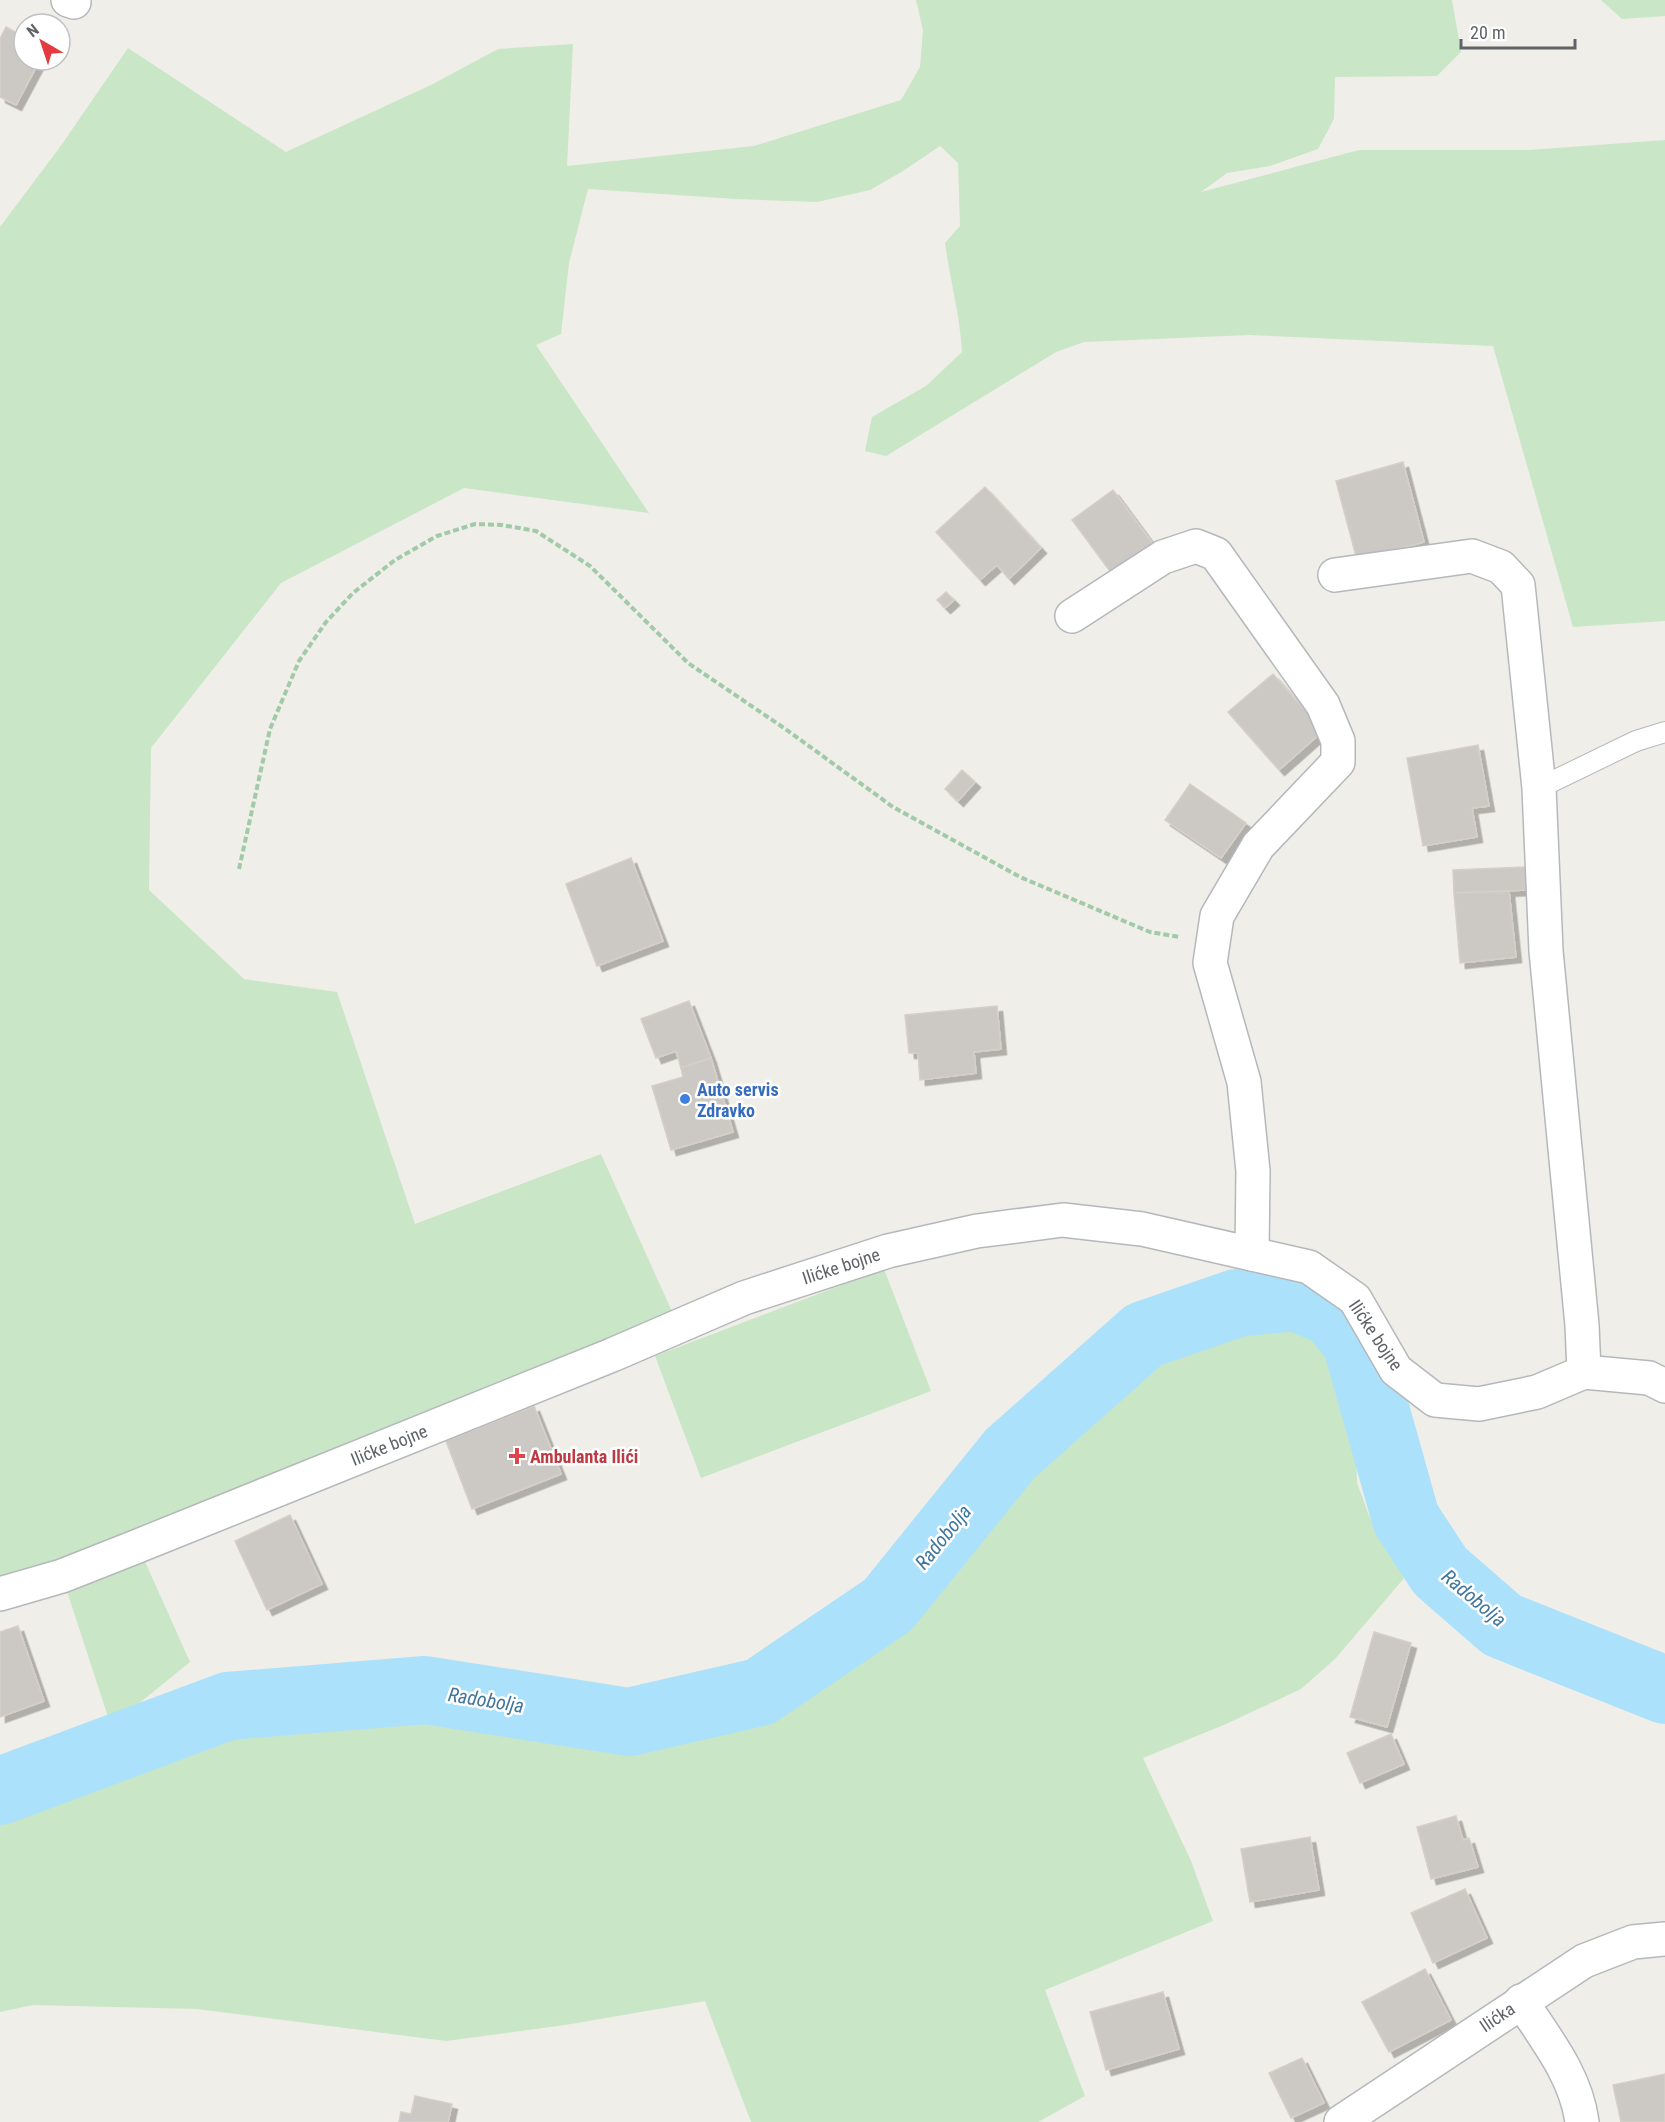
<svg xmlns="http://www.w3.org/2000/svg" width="1665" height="2122" viewBox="0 0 1665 2122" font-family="'Roboto Condensed',sans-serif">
<defs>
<filter id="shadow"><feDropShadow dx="5.5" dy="5.5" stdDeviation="0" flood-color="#0004"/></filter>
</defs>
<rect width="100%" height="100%" fill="#f0eee8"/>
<!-- green -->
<g fill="#c9e6c6">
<path d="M916,0h536l9,52 -24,24 -102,1 -1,42 -16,30 -48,17 -43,7 -26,19 158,-42h170l136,-10v481l-92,6 -80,-281 -244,-11 -165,7 -28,10 -170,104 -21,-5 7,-34 54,-31 36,-34c-2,-37 -12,-72 -17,-109l15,-17 -2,-63 -18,-17 -37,25 -33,19 -53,12 -81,-3 -148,-10 -19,74 -8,71 -25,11 113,168 -185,-25 -183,95 -130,165 -2,142 95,89 93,13 78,232 186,-70 78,173 -541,219 52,116 -79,64 -49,-150 -62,18v-1367l60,-80 68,-99 158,104 147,-68 65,-35 75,-5 -6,122 187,-20 147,-46 19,-33 3,-37z"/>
<path d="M1601,0h64v16l-43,3z"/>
<path d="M884,1269l47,122 -230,87 -46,-122z"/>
<path d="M1310,1321l13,8 7,9 25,71 2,74 19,51 29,43 -70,82 -34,30 -75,35 -83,34 48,103 22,60 -168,69 40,106 -47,26h-287l-46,-121 -140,24 -119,16 -249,-32 -164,-4 -33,7v-204l94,-36 83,-27 73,-29 85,-10 200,11 93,18 52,6 55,-12 91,-54 55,-43 40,-44 57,-76 59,-62 73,-60 56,-30 118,-38z"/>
</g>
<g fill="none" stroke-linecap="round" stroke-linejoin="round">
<!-- river -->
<path stroke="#ace1fc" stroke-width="68" d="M0,1791l228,-85 197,-16 204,32 131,-30 128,-87 122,-151 134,-119 93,-32 58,-6 37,15 24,29 50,178 34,52 62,54 163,65"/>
</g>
<!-- building -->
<g fill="#ccc9c4" stroke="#d5cfc6" stroke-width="1.5" filter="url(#shadow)">
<path d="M6,27l18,10v23h16l-24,45 -16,-8v-58z"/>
<path d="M1403,462l21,80 -67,18 -21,-79z"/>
<path d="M985,487l56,61 -32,31 -12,-14 -17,15 -44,-48z"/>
<path d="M1113,490l40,54 -41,30 -40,-54z"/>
<path d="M946,592l8,8 -9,8 -8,-8z"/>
<path d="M1273,674l50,57 -44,39 -51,-58z"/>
<path d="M1478,745l11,61 -17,2 5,29 -54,9 -16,-88z"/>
<path d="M962,770l13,12 -17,19 -13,-12z"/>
<path d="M1190,784l56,39 -25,35 -56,-38z"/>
<path d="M631,858l32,83 -66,25 -31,-82z"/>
<path d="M1526,867l1,23 -73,3 -1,-23z"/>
<path d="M1509,891l7,66 -56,6 -6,-70z"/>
<path d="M689,1001l22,57 -30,10 -5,-17 -20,7 -15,-39z"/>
<path d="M997,1006l4,43 -27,3 2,21 -56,7 -2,-27h-9l-4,-38z"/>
<path d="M711,1058l22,74 -62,18 -19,-64 31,-9 -2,-9z"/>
<path d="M534,1406l27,68 -89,35 -26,-68z"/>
<path d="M290,1515l32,69 -55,26 -32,-69z"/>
<path d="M18,1626l26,75 -44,16v-85z"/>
<path d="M1374,1632l37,11 -24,84 -37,-10z"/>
<path d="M1391,1734l13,30 -44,19 -13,-30z"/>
<path d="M1456,1816l7,24 6,-2 9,29 -47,12 -14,-52z"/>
<path d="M1310,1837l9,53 -69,12 -9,-53z"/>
<path d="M1465,1889l22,49 -54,25 -22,-50z"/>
<path d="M1425,1969l26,51 -62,32 -27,-50z"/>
<path d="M1163,1992l16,57 -73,21 -16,-58z"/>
<path d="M1302,2058l22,45 -33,15 -22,-45z"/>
<path d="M1665,2074v48h-44l-8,-37z"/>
<path d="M415,2096l37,8 -4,18h-49l2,-10 10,2z"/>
</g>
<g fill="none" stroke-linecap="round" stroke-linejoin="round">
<defs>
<path id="service" d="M1539,788l97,-47 29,-9"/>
<g id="minor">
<path d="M68,0l6,2"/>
<path d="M1335,575l137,-19 29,11 17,18 21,203 7,163 36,374 2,47"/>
<path d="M1072,616l91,-59 33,-11 20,8 107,151 15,36v21l-80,84 -41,70 -7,47 34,119 9,89 -1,83"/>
<path d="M0,1594l62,-18 76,-30 474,-191 132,-57 144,-47 89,-20 86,-11 79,9 167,38 46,32 41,71 39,30 44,4 58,-12 47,-20 65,6 16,8"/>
<path d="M1521,2001c25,38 55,75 61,121"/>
<path d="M1341,2122l243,-161 49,-19 32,-3"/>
</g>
</defs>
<!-- service casing -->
<use href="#service" stroke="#b5b8bb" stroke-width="22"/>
<!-- minor casing -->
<use href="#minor" stroke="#b5b8bb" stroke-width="36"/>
<!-- path -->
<path stroke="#a0caa8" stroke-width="4" stroke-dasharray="6 3" stroke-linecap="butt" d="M239,869l31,-140 29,-68 27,-39 27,-29 42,-33 42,-24 38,-12 27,1 34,6 54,35 98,97 96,65 109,79 127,70 130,55 29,5"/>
<!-- service -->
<use href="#service" stroke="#fff" stroke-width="20"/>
<!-- minor -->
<use href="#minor" stroke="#fff" stroke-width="33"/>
</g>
<!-- markers -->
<circle fill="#3f7fe0" stroke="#fff" stroke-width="2" cx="685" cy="1099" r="6"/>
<path fill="#e0444e" stroke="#fff" stroke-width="2" d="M514 1447h6v6h6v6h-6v6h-6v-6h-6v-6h6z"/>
<g text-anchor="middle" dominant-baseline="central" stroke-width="5" stroke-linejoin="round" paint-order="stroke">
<!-- shop labels -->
<g font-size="18" font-weight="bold" fill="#366cbe" stroke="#fff" text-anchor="start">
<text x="697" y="1089">Auto servis<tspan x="697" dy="21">Zdravko</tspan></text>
</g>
<!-- street labels -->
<g font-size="18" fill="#5f6367" stroke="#fff">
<text transform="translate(841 1266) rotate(-18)">Ilićke bojne</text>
<text transform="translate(1376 1335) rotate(56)">Ilićke bojne</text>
<text transform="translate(389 1445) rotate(-22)">Ilićke bojne</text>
<text transform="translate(1497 2017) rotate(-34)">Ilićka</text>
</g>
<!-- health labels -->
<g font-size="18" font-weight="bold" fill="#be3a42" stroke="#fff" text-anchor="start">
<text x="530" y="1456">Ambulanta Ilići</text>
</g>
<!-- water labels -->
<g font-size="20" font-style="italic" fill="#42779d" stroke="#fff">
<text transform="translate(943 1537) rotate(-51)">Radobolja</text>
<text transform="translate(1474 1598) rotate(40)">Radobolja</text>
<text transform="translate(486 1700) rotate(9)">Radobolja</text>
</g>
</g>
<!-- north arrow -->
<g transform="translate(42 42) rotate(321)"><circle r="28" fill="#ffffff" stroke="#bfc1c2" stroke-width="1.5"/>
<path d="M0-4.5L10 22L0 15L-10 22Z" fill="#e33b3f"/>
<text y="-9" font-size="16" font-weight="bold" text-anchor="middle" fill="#5f6367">N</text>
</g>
<!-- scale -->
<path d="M1461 39v9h114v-9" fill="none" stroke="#5f6367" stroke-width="3"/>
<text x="1470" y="39" font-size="18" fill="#5f6367" stroke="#ffffff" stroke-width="4.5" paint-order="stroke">20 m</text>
</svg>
